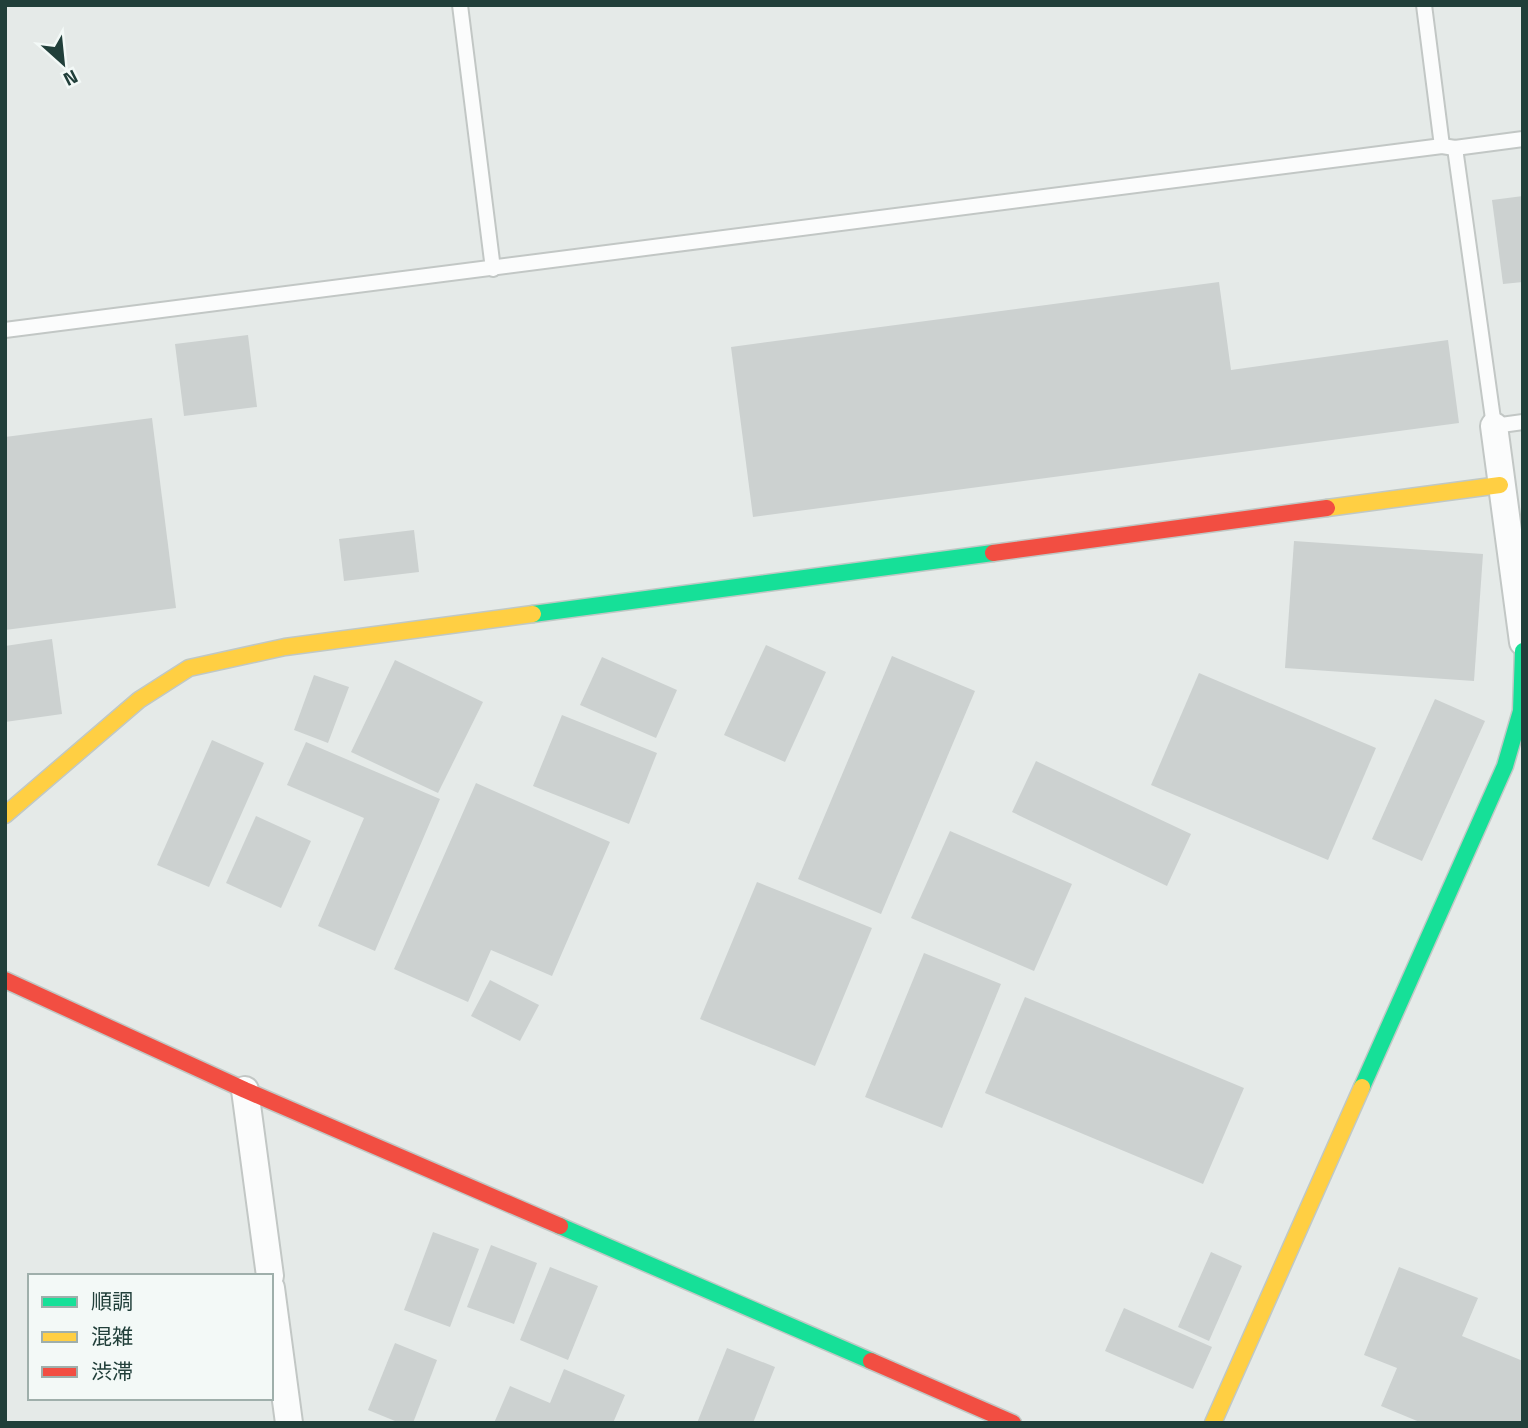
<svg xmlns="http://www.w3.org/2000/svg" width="1528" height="1428" viewBox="0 0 1528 1428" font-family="'Titillium Web','Noto Sans JP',sans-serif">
<rect width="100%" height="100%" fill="#e5eae8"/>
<!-- building -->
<g fill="#ccd1d0">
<path d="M1523,196v86l-20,2 -11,-84z"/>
<path d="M1219,282l12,88 217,-30 11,83 -706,94 -22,-170z"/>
<path d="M248,335l9,72 -73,9 -9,-72z"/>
<path d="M152,418l24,190 -171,22v-193z"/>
<path d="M414,530l5,42 -75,9 -5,-42z"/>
<path d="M1294,541l189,13 -9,127 -189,-13z"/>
<path d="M52,639l10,75 -57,8v-76z"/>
<path d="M766,645l60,27 -41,90 -61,-27z"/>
<path d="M892,656l83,35 -94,223 -83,-35z"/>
<path d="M602,657l75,33 -21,48 -76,-33z"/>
<path d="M395,660l88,42 -45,91 -87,-41z"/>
<path d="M1199,673l177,75 -48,112 -177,-75z"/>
<path d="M314,675l35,12 -21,56 -34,-13z"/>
<path d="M1435,699l50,22 -63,140 -50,-22z"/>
<path d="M562,715l95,38 -28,71 -96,-38z"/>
<path d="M212,740l52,23 -55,124 -52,-22z"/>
<path d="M306,742l134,57 -65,152 -57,-25 46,-108 -77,-33z"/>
<path d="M1036,761l155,73 -24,52 -155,-74z"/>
<path d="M476,783l134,59 -58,134 -61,-26 -23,52 -74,-33z"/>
<path d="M256,816l55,25 -30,67 -55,-25z"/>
<path d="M950,831l122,53 -38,87 -123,-53z"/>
<path d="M757,882l115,46 -57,138 -115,-47z"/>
<path d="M924,953l77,31 -59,144 -77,-31z"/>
<path d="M490,980l49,25 -19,36 -49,-25z"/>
<path d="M1025,997l219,91 -41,96 -218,-91z"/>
<path d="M433,1232l46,17 -29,78 -46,-17z"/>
<path d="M491,1245l46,18 -23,61 -47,-17z"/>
<path d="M1211,1252l31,14 -33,75 -31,-14z"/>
<path d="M550,1267l48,19 -30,74 -48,-20z"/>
<path d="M1399,1267l79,31 -16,38 61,25v62h-101l-41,-17 16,-38 -33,-13z"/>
<path d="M1124,1308l88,39 -19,42 -88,-38z"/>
<path d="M395,1343l42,17 -24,63h-13l-32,-13z"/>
<path d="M727,1348l48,19 -22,56h-56z"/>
<path d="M564,1369l61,26 -12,28h-119l16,-37 40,17z"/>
</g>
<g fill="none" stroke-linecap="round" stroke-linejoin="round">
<defs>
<g id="lane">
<path d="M460,5l33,264"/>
<path d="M1424,5l18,141"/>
<path d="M1455,148l39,278 29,-4"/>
<path d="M5,330l1437,-184 13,2 68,-9"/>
</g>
<g id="street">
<path d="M1494,426l29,216"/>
<path d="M245,1090l25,186"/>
<path d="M271,1288l18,135"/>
</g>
<g id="fast">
<path d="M533,614l460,-61"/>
<path d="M1362,1087l143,-321 16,-55 2,-60"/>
<path d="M560,1226l311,135"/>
</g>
<g id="slow">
<path d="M1327,508l173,-23"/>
<path d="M5,815l134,-115 50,-32 96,-21 248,-33"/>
<path d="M1213,1423l149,-336"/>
</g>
<g id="jam">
<path d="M993,553l334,-45"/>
<path d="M5,980l240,110 315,136"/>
<path d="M871,1361l142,62"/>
</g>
</defs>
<!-- lane casing -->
<use href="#lane" stroke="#c2c7c5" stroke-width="18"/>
<!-- street casing -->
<use href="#street" stroke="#c2c7c5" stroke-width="30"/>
<!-- fast casing -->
<use href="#fast" stroke="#c0c8c5" stroke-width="19"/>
<!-- slow casing -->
<use href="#slow" stroke="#c0c8c5" stroke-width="19"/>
<!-- jam casing -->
<use href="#jam" stroke="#c0c8c5" stroke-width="19"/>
<!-- lane -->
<use href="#lane" stroke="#fbfcfc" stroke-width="14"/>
<!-- street -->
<use href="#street" stroke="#fbfcfc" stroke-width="26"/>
<!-- fast -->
<use href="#fast" stroke="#16e098" stroke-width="16"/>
<!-- slow -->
<use href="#slow" stroke="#ffcf43" stroke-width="16"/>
<!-- jam -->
<use href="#jam" stroke="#f24e42" stroke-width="16"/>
</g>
<!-- border -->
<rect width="1528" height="1428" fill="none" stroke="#213f3a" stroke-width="14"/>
<!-- legend -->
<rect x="28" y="1274" width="245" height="126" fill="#f3f9f7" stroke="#9fafab" stroke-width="2"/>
<rect x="42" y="1297" width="35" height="10" fill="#16e098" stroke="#9fafab" stroke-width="2"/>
<text x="91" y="1309" font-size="21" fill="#213f3a">順調</text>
<rect x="42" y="1332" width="35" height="10" fill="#ffcf43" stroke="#9fafab" stroke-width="2"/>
<text x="91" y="1344" font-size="21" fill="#213f3a">混雑</text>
<rect x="42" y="1367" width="35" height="10" fill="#f24e42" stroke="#9fafab" stroke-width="2"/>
<text x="91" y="1379" font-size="21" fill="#213f3a">渋滞</text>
<!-- north arrow -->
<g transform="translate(63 63) rotate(153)" stroke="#f3f9f7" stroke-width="5" paint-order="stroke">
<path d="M0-5L12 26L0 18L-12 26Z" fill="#213f3a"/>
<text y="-10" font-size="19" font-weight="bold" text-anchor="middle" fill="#213f3a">N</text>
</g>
</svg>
